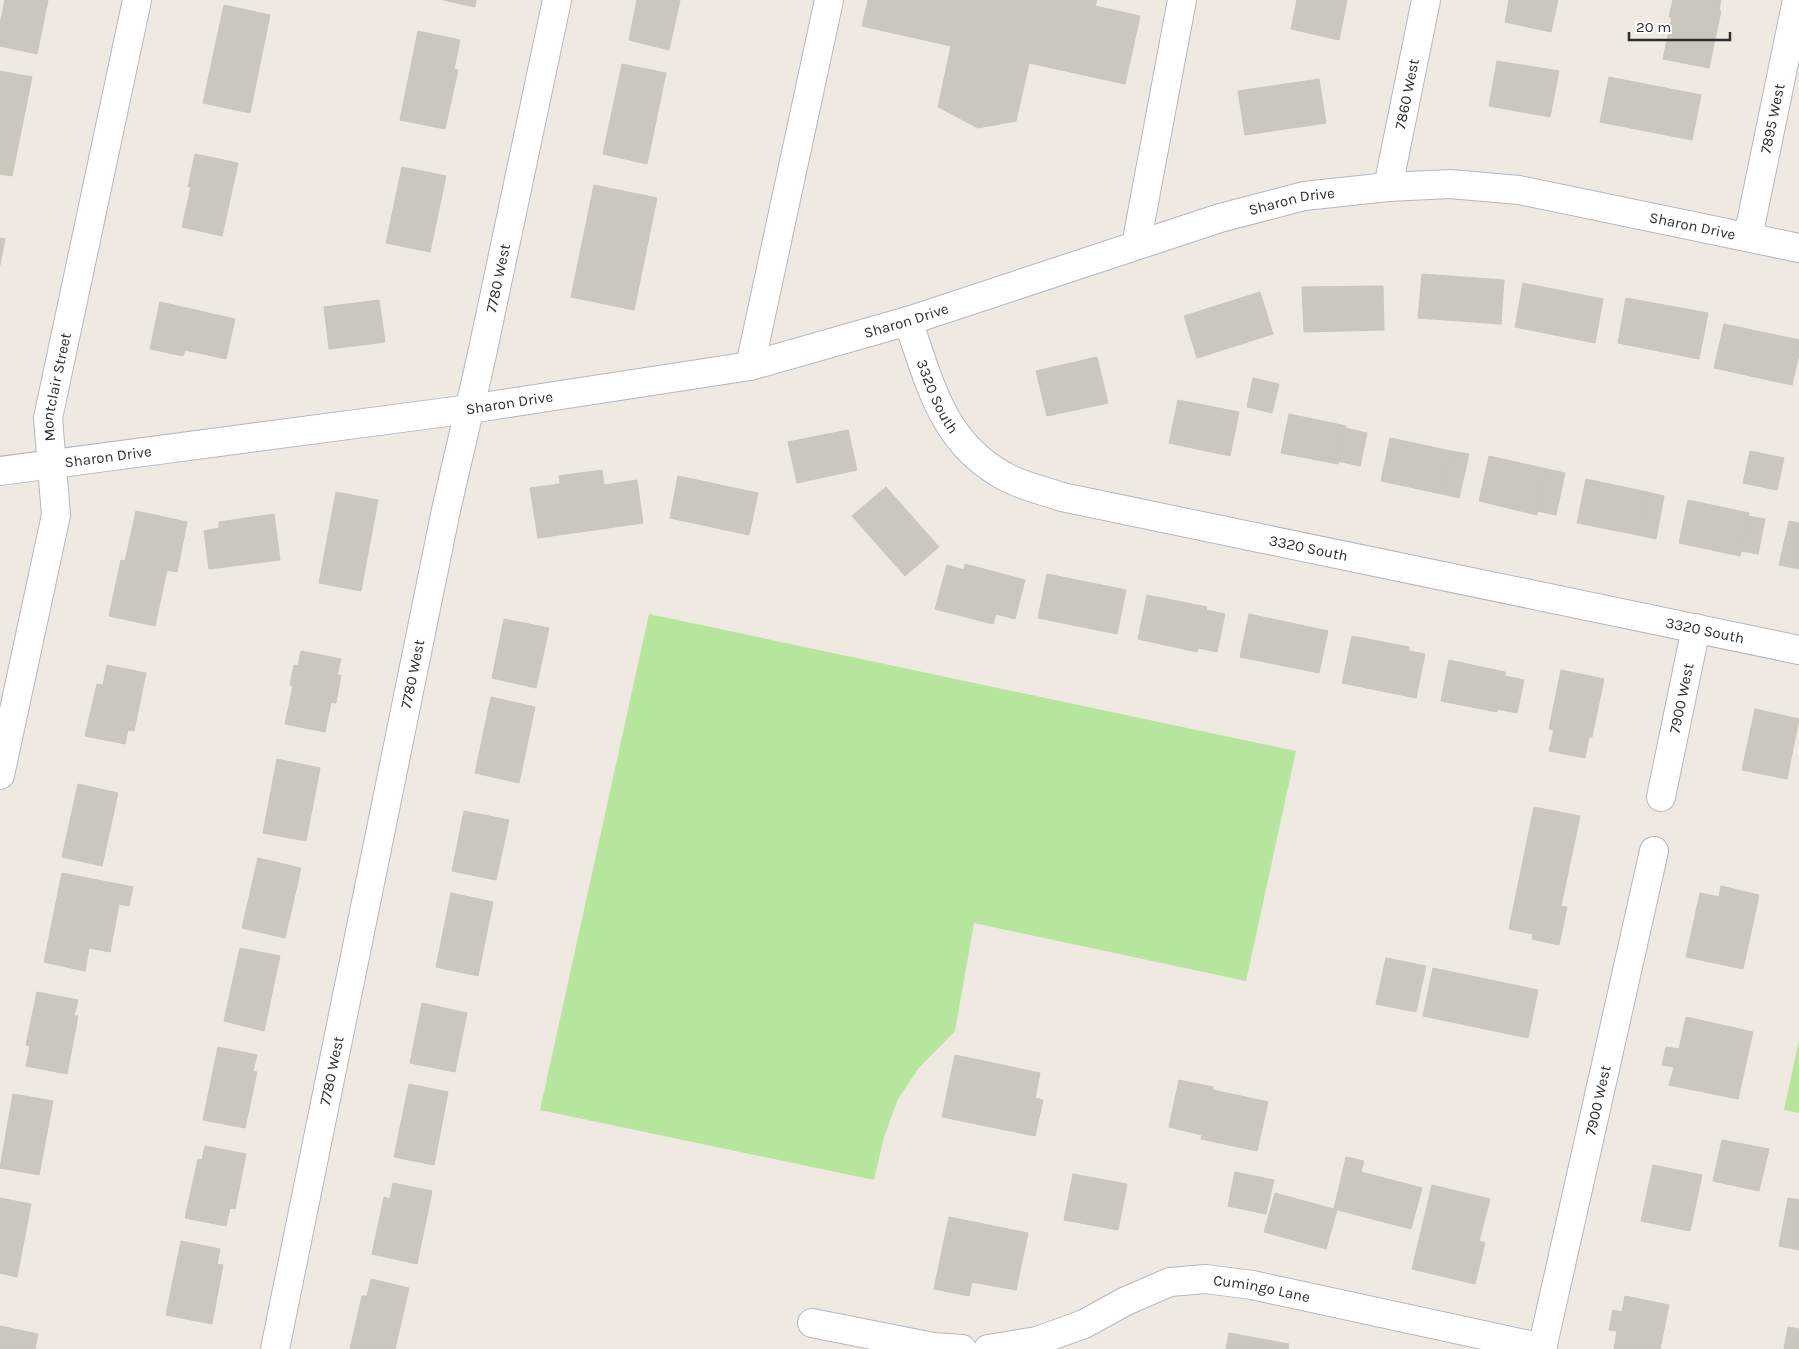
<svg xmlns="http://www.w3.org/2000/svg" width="1799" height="1349" viewBox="0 0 1799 1349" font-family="Karla,sans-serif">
<rect width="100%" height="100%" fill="#efe9e1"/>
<!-- green -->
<g fill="#b6e59e">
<path d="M649,614l647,137 -50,230 -272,-58 -19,108 -37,38 -20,30 -14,38 -10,43 -334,-70z"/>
<path d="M1799,1040v73l-15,-3z"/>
</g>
<!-- building -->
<g fill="#cbc7bf" stroke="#cbc5ba">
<path d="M5,0h43l-11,54 -37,-8v-22z"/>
<path d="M443,0h33l-1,7z"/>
<path d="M637,0h43l-11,50 -40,-10z"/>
<path d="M868,0h229l-2,6 45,10 -15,68 -96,-21 -13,58 -38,7 -40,-21 13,-61 -89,-20z"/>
<path d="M1297,0h50l-8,40 -48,-11z"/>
<path d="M1509,0h49l-7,32 -46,-10z"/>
<path d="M1673,0h48l-2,10 2,1 -12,57 -46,-9 9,-42h-3z"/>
<path d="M224,5l46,10 -20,98 -47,-10z"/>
<path d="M418,31l42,9 -6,29 4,1 -13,59 -45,-9z"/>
<path d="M1497,61l62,10 -9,46 -61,-11z"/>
<path d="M622,64l44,9 -19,91 -44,-10z"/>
<path d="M0,71l32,6 -20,99 -12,-2z"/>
<path d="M1609,77l92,18 -9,45 -92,-18z"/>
<path d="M1319,79l7,44 -81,12 -7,-44z"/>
<path d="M195,154l43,9 -16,73 -40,-9 9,-40h-3z"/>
<path d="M402,167l44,9 -16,76 -44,-9z"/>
<path d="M594,185l63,13 -23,112 -63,-13z"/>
<path d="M0,238l5,1 -5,26z"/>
<path d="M1422,274l82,6 -3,44 -83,-6z"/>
<path d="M1523,283l80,16 -8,44 -80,-16z"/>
<path d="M1383,286l1,44 -80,2 -2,-45z"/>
<path d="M1260,292l13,42 -76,24 -13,-42z"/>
<path d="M1626,298l82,15 -9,46 -81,-16z"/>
<path d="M379,300l6,42 -56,7 -5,-42z"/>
<path d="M160,302l75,17 -9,40 -41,-9 -2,6 -33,-7z"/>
<path d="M1724,324l75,16v15l-7,30 -78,-17z"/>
<path d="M1097,357l11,46 -61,13 -11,-45z"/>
<path d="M1253,378l26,6 -7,29 -25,-6z"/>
<path d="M1178,400l61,12 -9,44 -61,-13z"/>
<path d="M1289,414l57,12 -8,38 -57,-11z"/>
<path d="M1345,428l22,5 -7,33 -22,-5z"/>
<path d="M848,430l9,40 -60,13 -9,-41z"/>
<path d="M1390,438l61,13 -9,43 -61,-13z"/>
<path d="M1451,451l18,3 -10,44 -17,-4z"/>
<path d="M1750,451l34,7 -7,32 -34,-7z"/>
<path d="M1489,456l58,13 -10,46 -58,-14z"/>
<path d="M1547,469l18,4 -9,42 -19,-4z"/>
<path d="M602,470l2,15 33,-5 6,43 -105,15 -8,-50 30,-4 -1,-8z"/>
<path d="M678,476l80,17 -9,42 -79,-17z"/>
<path d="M1586,479l61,13 -9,43 -61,-12z"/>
<path d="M886,487l53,60 -34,29 -53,-60z"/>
<path d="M336,492l42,8 -17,91 -42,-8z"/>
<path d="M1647,492l17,4 -8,43 -18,-4z"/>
<path d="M1688,500l61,13 -9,43 -61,-13z"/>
<path d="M136,511l51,11 -10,50 -10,-2 -12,56 -46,-10 12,-56 4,1z"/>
<path d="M274,514l6,46 -71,9 -5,-38 15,-3v-6z"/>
<path d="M1748,516l17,3 -7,35 -17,-3z"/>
<path d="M1789,521l10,2v46l-20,-4z"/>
<path d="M965,564l60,16 -10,39 -19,-5 -3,10 -58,-15 12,-44 17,5z"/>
<path d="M1047,574l79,16 -9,44 -79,-16z"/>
<path d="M1147,595l60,12 -1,3 19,4 -8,38 -19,-4 -1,4 -59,-13z"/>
<path d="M1249,614l79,17 -9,42 -79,-16z"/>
<path d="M504,619l45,9 -13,60 -44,-10z"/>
<path d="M1352,636l57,11v4l16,3 -9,44 -74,-15z"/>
<path d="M301,651l40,8 -4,16h4l-5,28 -5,-1 -6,30 -40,-8 8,-38 -3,-1 4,-20 4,1z"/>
<path d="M1449,660l56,12v4l19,4 -7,33 -20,-4v3l-56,-11z"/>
<path d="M107,665l39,8 -12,58 -6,-1 -3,14 -40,-8 12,-52 6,1z"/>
<path d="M1561,670l43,9 -12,58h-3l-4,21 -36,-7 5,-21 -5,-1z"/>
<path d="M491,697l44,10 -16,76 -44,-10z"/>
<path d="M1755,709l44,10 -12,60 -45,-9z"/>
<path d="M277,759l43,9 -14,73 -43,-8z"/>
<path d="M78,784l40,9 -16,73 -40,-9z"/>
<path d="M1534,807l46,9 -19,90 6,1 -8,38 -27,-6 1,-5 -24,-5z"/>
<path d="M464,811l45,9 -13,60 -44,-9z"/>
<path d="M258,858l43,10 -16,70 -43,-10z"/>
<path d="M62,873l71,14 -4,19 -10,-2 -9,48 -21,-4 -4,23 -41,-9z"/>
<path d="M1721,886l38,9 -16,74 -57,-12 14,-64 19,4z"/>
<path d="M451,893l42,9 -15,74 -42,-9z"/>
<path d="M240,948l40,8 -16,75 -40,-10z"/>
<path d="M1386,958l40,8 -10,46 -40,-8z"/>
<path d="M1433,968l105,22 -10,48 -105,-22z"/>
<path d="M37,992l41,8 -4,16h4l-11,58 -41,-8 4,-20 -4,-1z"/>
<path d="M422,1003l45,10 -12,59 -45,-9z"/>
<path d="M1686,1017l67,15 -15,67 -69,-14 5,-18 -12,-2 4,-18 13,2z"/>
<path d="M218,1047l39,8 -4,16 4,1 -12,56 -42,-8z"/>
<path d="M955,1055l85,18 -5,25 8,2 -8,36 -93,-19z"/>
<path d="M1179,1080l34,7v3l55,12 -11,49 -56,-12 1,-4 -33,-8z"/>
<path d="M409,1084l39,8 -14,73 -40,-8z"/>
<path d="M13,1094l40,7 -14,74 -39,-7z"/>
<path d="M1722,1140l47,9 -10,42 -46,-10z"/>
<path d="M205,1146l41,8 -11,55 -5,-1 -4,18 -41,-8 13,-59 4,1z"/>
<path d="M1346,1157l18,4 -3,11 61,16 -11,41 -77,-20z"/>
<path d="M1653,1165l49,10 -12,56 -49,-10z"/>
<path d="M1235,1172l39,8 -8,34 -38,-8z"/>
<path d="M1073,1174l54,10 -9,46 -54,-10z"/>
<path d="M393,1183l39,8 -15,73 -45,-10 12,-57 6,2z"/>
<path d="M1432,1185l58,14 -11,42 6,2 -10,41 -63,-15z"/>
<path d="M1275,1193l62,17 -11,39 -62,-17z"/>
<path d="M0,1198l31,6 -14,73 -17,-4z"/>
<path d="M1788,1198l11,2v50l-20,-4z"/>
<path d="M949,1217l79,16 -12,57 -44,-8 -3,14 -35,-7z"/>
<path d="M181,1241l39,8 -3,15 6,1 -11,59 -46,-9z"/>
<path d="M371,1279l38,9 -14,61h-45l12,-53h5z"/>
<path d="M1625,1296l44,9 -9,44h-46l3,-18 -8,-1 4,-20 9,2z"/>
<path d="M0,1326l38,8 -3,15h-35z"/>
<path d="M1788,1327l11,2v20h-15z"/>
<path d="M1229,1333l60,11 -1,5h-62z"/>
</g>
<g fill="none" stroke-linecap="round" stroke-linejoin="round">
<defs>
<g id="minor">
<path id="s1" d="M1388,187l38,-187"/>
<path id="s2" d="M1748,237l49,-237"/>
<path d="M1136,245l46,-245"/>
<path id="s3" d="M908,321c22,62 34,121 96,155 15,9 41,15 58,21l737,153"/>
<path d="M750,366l79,-366"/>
<path id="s4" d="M0,471l470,-62 280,-43 158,-45 312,-103 84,-22 84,-9 62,-3 69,6 280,58"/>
<path id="s5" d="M0,775l56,-260 -8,-97 89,-418"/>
<path id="s6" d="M1661,797l35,-169"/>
<path d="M812,1323l121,24 29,2"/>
<path id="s7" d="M275,1349l171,-839 35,-151 76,-359"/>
<path id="s8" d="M988,1349l49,-8 47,-17 42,-23 44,-19 36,-3 46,6 291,63"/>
<path id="s9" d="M1542,1349l112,-498"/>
</g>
</defs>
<!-- minor casing -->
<use href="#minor" stroke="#b4b7c1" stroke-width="30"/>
<!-- minor -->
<use href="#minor" stroke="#fff" stroke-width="28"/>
</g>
<g text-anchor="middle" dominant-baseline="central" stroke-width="5" stroke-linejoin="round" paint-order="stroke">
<!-- street labels -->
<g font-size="15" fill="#2e2e2e" stroke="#fff">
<text stroke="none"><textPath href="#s1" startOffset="95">7860 West</textPath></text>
<text stroke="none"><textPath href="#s2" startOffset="121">7895 West</textPath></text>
<text stroke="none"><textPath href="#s4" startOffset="1324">Sharon Drive</textPath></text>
<text stroke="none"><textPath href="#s4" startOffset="1730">Sharon Drive</textPath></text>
<text stroke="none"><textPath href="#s7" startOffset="1094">7780 West</textPath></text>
<text stroke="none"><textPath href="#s4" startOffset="920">Sharon Drive</textPath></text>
<text stroke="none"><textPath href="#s5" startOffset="395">Montclair Street</textPath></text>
<text stroke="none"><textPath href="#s3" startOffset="81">3320 South</textPath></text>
<text stroke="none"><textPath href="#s4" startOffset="514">Sharon Drive</textPath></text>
<text stroke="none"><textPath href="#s4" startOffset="109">Sharon Drive</textPath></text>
<text stroke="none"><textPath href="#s3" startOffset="501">3320 South</textPath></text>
<text stroke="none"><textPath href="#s3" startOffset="906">3320 South</textPath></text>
<text stroke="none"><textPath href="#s7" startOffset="689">7780 West</textPath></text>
<text stroke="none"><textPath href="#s6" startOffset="101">7900 West</textPath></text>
<text stroke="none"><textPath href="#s7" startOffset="284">7780 West</textPath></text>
<text stroke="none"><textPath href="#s9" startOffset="255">7900 West</textPath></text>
<text stroke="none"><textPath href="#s8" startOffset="288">Cumingo Lane</textPath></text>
</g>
</g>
<!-- scale -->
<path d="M1629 32v8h101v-8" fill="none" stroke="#2e2e2e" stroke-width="2.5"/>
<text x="1636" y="32" font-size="15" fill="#2e2e2e" stroke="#ffffff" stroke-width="4" paint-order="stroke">20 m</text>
</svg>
